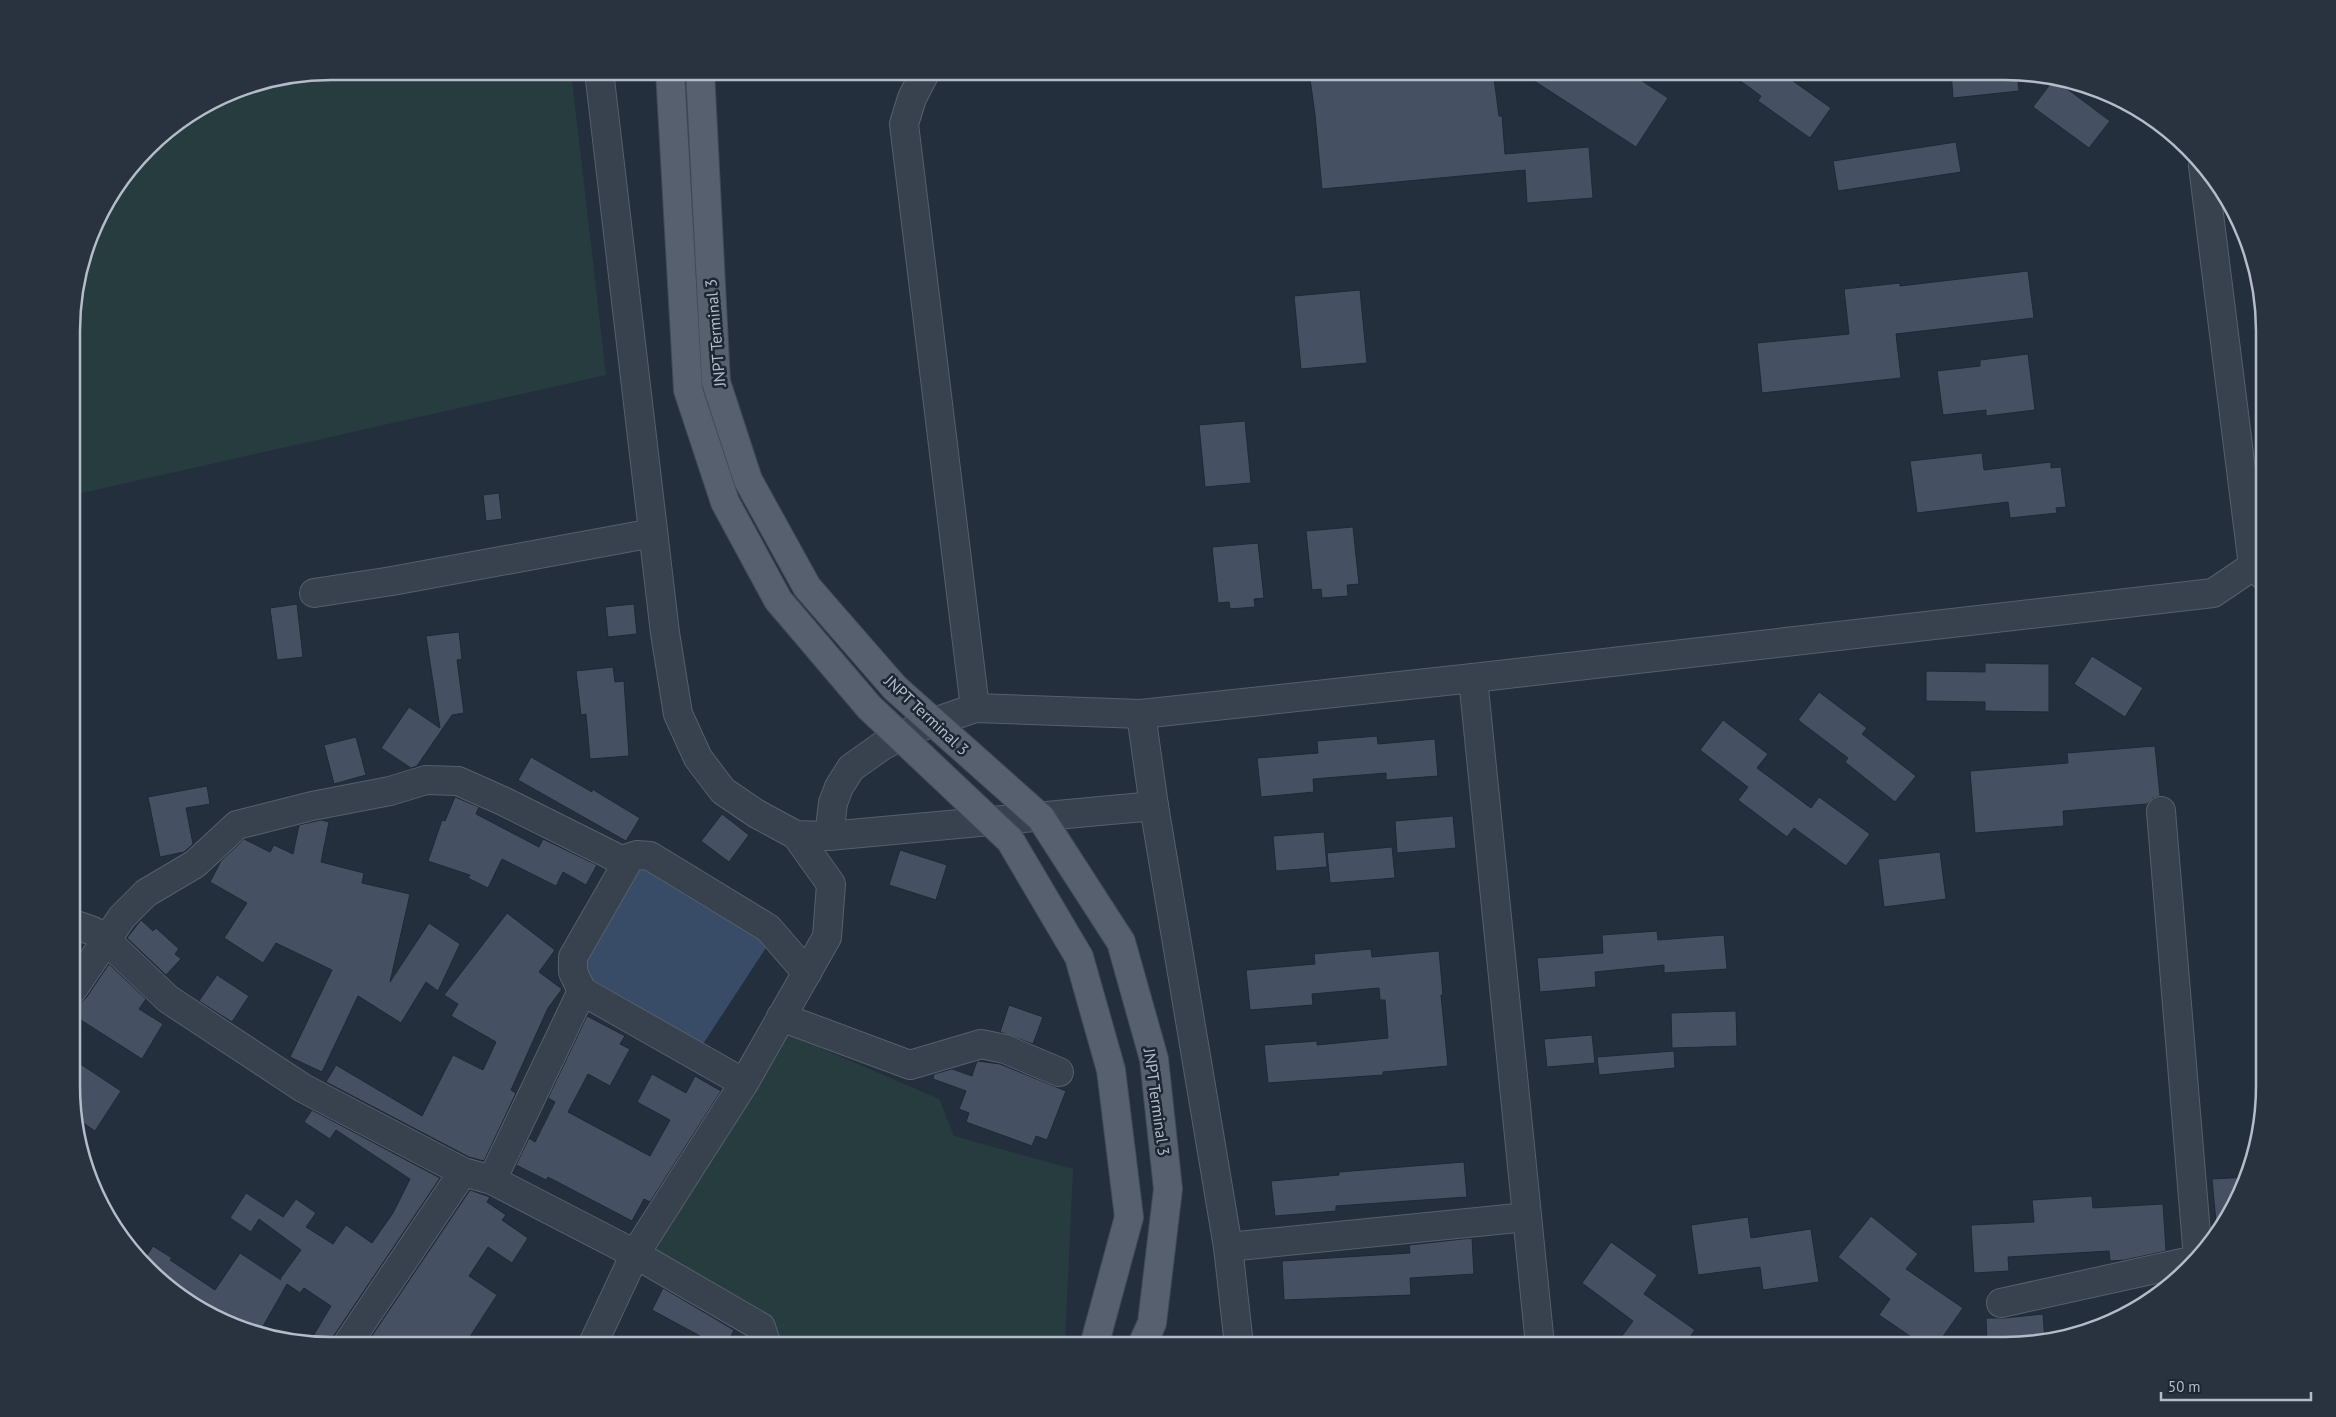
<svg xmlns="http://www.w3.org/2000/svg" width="2336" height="1417" viewBox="0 0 2336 1417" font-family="'PT Sans',sans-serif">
<rect width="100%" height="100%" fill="#242f3e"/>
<!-- green -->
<g fill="#263c3f">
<path d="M331,71h240l35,304 -533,120v-197l25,-82 62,-80 72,-45z"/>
<path d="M786,1033l153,66 15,37 119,33 -8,174 -6,3h-279l-13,-32 -117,-66z"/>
</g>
<!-- water -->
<path fill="#394c67" d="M637,862l132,81 -66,101 -114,-66 -3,-29z"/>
<!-- building -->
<g fill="#455162" stroke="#1f2835">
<path d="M1309,71h184l6,45h3l3,38 84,-7 4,51 -66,5 -2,-33 -203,19 -7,-74z"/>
<path d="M1519,71h108l41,27 -32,49z"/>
<path d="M1727,71h52l52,37 -21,30 -52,-37 3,-5z"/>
<path d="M1951,71l66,2 2,18 -66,7z"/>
<path d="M2054,79l56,42 -21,27 -56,-41z"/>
<path d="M1956,142l5,30 -123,19 -5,-30z"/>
<path d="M2028,271l6,47 -138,16 5,44 -139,15 -5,-50 92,-9 -5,-45 56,-6v3z"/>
<path d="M1360,290l7,73 -66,6 -7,-73z"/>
<path d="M2028,354l7,56 -49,6v-6l-43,5 -6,-44 43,-5v-6z"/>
<path d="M1245,421l6,62 -46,4 -6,-62z"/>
<path d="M1982,453l2,17 67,-8v6l10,-1 5,40 -10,1 1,5 -47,5 -2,-16 -91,11 -7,-52z"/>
<path d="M499,493l3,26 -16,2 -3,-26z"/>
<path d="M1353,527l6,57 -12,1 1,11 -26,2 -1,-9 -9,1 -6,-59z"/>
<path d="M1258,543l6,55 -10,1 1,8 -25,2 -1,-7 -11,1 -6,-56z"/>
<path d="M297,604l6,53 -26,3 -7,-52z"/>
<path d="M634,604l3,30 -29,3 -3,-30z"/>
<path d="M459,632l3,27 -5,1 7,53 -12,2 -35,51 -6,2 -30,-20 28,-41 31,21 -14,-92z"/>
<path d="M2092,656l51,32 -18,29 -51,-33z"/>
<path d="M1985,663l64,1v48l-64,-1v-9l-59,-1v-30l59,1z"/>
<path d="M613,667l2,15 9,-1 5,75 -39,3 -4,-45 -5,1 -5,-44z"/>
<path d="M1819,692l48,36 -5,6 54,42 -21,26 -50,-40 3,-4 -50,-38z"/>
<path d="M1723,720l45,34 -11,14 54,40 8,-11 51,37 -24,32 -52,-38 -7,9 -49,-37 10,-13 -48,-37z"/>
<path d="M1377,736l1,8 57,-5 3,37 -52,4v-7l-73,6 1,13 -53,5 -4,-39 61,-5 -1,-12z"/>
<path d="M356,737l10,38 -32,9 -10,-39z"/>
<path d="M2155,746l5,50 -7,2 -6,6 -84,7 1,15 -89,7 -5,-62 98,-8 -1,-10z"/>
<path d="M531,757l61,35v-3l48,29 -14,23 -108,-61z"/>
<path d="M207,786l3,18 -24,4 7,36 -9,8 -24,5 -12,-60z"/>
<path d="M455,797l24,10 -3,7 63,33 4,-8 54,26 -11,20 -23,-13 -7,14 -54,-27 -14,29 -20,-10 2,-3 -42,-14 14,-41 3,1z"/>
<path d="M722,814l27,21 -20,27 -28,-21z"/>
<path d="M1453,816l3,32 -59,5 -2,-32z"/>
<path d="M321,820l8,2 -8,40 43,11 -2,10 48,11 -20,88 39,-59 31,21 -22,47 -12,-9 -25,41 -43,-27 -36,76 -32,-15 42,-87 -56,-27 -13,20 -39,-25 23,-35 -37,-21 11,-21 23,-22 26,13 4,-7 19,9 6,-29z"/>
<path d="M1324,832l3,35 -51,4 -3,-35z"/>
<path d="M1392,847l3,31 -65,5 -3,-30z"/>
<path d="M900,850l47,15 -11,35 -47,-15z"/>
<path d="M1940,852l6,47 -62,8 -6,-48z"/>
<path d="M507,913l48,37 -16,22 23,17 -14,19 -37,82 5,3 -32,68 -15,-4 -143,-75 10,-17 86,51 31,-61 30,15 13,-28 -45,-26 7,-12 -14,-9z"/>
<path d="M141,920l12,11 3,-3 23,21 -4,5 6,5 -15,16 -39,-37z"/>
<path d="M1657,931l1,9 66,-5 3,34 -63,4v-8l-69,7 1,15 -56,5 -3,-34 66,-5 -1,-18z"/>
<path d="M1371,949l1,8 67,-6 4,44h-2l7,71 -65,6v3l-115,8 -4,-38 53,-4v4l71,-7 -3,-38h-5l-1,-12 -67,6 1,11 -63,5 -4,-40 69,-6 -1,-10z"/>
<path d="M109,964l37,35 -7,10 24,15 -21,35 -69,-44v-11l7,-1 6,-5z"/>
<path d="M217,975l32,21 -17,26 -33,-21z"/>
<path d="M1009,1005l34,12 -10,27 -33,-12z"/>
<path d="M1736,1011l1,35 -65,2 -1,-35z"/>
<path d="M587,1016l38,20 -5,8 10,5 -20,37 -22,-12 -20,38 82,44 20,-36 -33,-18 15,-28 34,19 9,-17 26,15 -71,111 -6,-3 -12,22 -84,-44 -2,3 -30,-15 13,-27 6,4 20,-40 -7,-4z"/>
<path d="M1592,1035l3,28 -48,4 -3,-28z"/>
<path d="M1674,1051l1,17 -76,7 -2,-18z"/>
<path d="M73,1059l48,32 -26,40 -22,-15z"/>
<path d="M977,1061l23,3 66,27 -19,49 -11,-4 -4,10 -66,-24 3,-9 -10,-4 7,-18 -33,-12 1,-5 18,-5 20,7z"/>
<path d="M312,1110l128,68 -107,159 -3,9 -21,-3 22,-37 -27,-18 -4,5 -13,-9 -29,51 -57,-24 -53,-41 -6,-7 11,-17 19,12 -2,2 45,30 25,-37 41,27 -1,-1 21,-29 -42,-31 -8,13 -21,-14 16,-25 37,24 13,-18 20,14 -10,14 27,17 13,-19 26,18 21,-30 17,-34 -74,-49 -6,9 -26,-17z"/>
<path d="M1464,1162l3,35 -131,9v5l-61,5 -4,-35 68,-6v-3z"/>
<path d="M2248,1177l-18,39 -13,17 -5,-54z"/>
<path d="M470,1190l20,7 -3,5 19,13 -4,5 26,18 -16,25 -24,-16 -19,29 28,19 -33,51h-99z"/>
<path d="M2092,1196l1,12 70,-4 3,47 -41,9 -15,1 -1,-10 -101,6 1,14 -35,2 -3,-48 63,-3 -2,-22z"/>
<path d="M1871,1216l47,38 -12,15 57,39 -26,37h-14l-44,-30 11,-16 -52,-42z"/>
<path d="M1748,1217l3,21 60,-9 8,53 -56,8 -3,-23 -62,8 -7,-50z"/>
<path d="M1472,1238l2,36 -64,4 1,17 -127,5 -2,-39 128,-8 -1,-8z"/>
<path d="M1611,1242l46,33 -13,19 51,36 -11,15h-49l-13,-9 11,-15 -51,-38z"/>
<path d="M663,1288l71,42 -8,16h-15l-13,-7 2,-3 -48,-26z"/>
<path d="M2043,1314l2,27 -24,4h-34l-1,-27h18z"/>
</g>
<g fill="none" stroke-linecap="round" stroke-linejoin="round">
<defs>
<g id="minor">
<path d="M599,71l66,562 13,81 20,44 25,33 34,23 39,21 33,1 325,-30 74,441 11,98"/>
<path d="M926,71l-14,27 -8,26 71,584"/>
<path d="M2203,166l50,400 11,10"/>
<path d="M314,593l78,-12 261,-48"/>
<path d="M1473,678l67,667"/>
<path d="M1154,806l-13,-92 332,-36 740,-85 40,-27"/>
<path d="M2161,811l37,447"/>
<path d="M829,836l4,-33 6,-16 12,-19 31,-22 35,-18 58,-20 166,6"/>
<path d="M622,860l15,-5 13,1 118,72 39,45"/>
<path d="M73,924l20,7 13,9 62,59 135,89 160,84 29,8"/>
<path d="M73,989l49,-72 24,-24 49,-29 42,-39 75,-19 78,-15 36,-11 32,1 45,20 124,62 -54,94v15l9,19 -90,189 143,74 109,-171 83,-146 4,-53 -35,-49"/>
<path d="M582,991l162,92"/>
<path d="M781,1017l129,48 71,-21 24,5 54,23"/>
<path d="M1228,1247l299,-30"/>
<path d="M2001,1303l195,-43"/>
<path d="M346,1346l117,-174"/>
<path d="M592,1346l43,-92 126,73 6,19"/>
</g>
<g id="major">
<path d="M1121,942l33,117 14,130 -16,134 -10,22"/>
<path d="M1079,957l32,113 18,147 -35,129"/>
</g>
</defs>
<!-- minor casing -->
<use href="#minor" stroke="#565f6c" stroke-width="30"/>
<!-- major casing -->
<use href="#major" stroke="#414a57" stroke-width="30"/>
<!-- minor -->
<use href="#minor" stroke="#38414e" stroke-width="28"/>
<!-- major -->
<use href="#major" stroke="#56606e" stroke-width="28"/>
<defs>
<g id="major-bridge">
<path d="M670,71l18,319 37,112 53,98 91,107 141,133 69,117"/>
<path d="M700,71l16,311 32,98 59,107 88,101 146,130 80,124"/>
</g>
</defs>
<!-- major-bridge casing -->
<use href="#major-bridge" stroke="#414a57" stroke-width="30" stroke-linecap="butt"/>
<!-- major-bridge -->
<use href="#major-bridge" stroke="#56606e" stroke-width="28"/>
</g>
<g text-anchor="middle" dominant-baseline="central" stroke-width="5" stroke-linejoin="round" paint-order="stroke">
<!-- street labels -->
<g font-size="16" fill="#b4bcc9" stroke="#1d2633">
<text transform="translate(715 333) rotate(-95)">JNPT Terminal 3</text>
<text transform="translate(927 715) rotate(43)">JNPT Terminal 3</text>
<text transform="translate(1157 1102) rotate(82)">JNPT Terminal 3</text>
</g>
</g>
<!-- crop -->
<path d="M0 0H2336V1417H0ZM331 80H2005A251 251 0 0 1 2256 331V1086A251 251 0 0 1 2005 1337H331A251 251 0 0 1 80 1086V331A251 251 0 0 1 331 80Z" fill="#29323f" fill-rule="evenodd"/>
<path fill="none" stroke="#b4bcc9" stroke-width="2.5" d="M331 80H2005A251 251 0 0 1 2256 331V1086A251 251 0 0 1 2005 1337H331A251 251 0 0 1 80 1086V331A251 251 0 0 1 331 80Z"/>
<!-- scale -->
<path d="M2161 1392v8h150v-8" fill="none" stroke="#b4bcc9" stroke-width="2.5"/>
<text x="2168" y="1392" font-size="15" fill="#b4bcc9" stroke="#1d2633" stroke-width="4" paint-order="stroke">50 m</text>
</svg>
